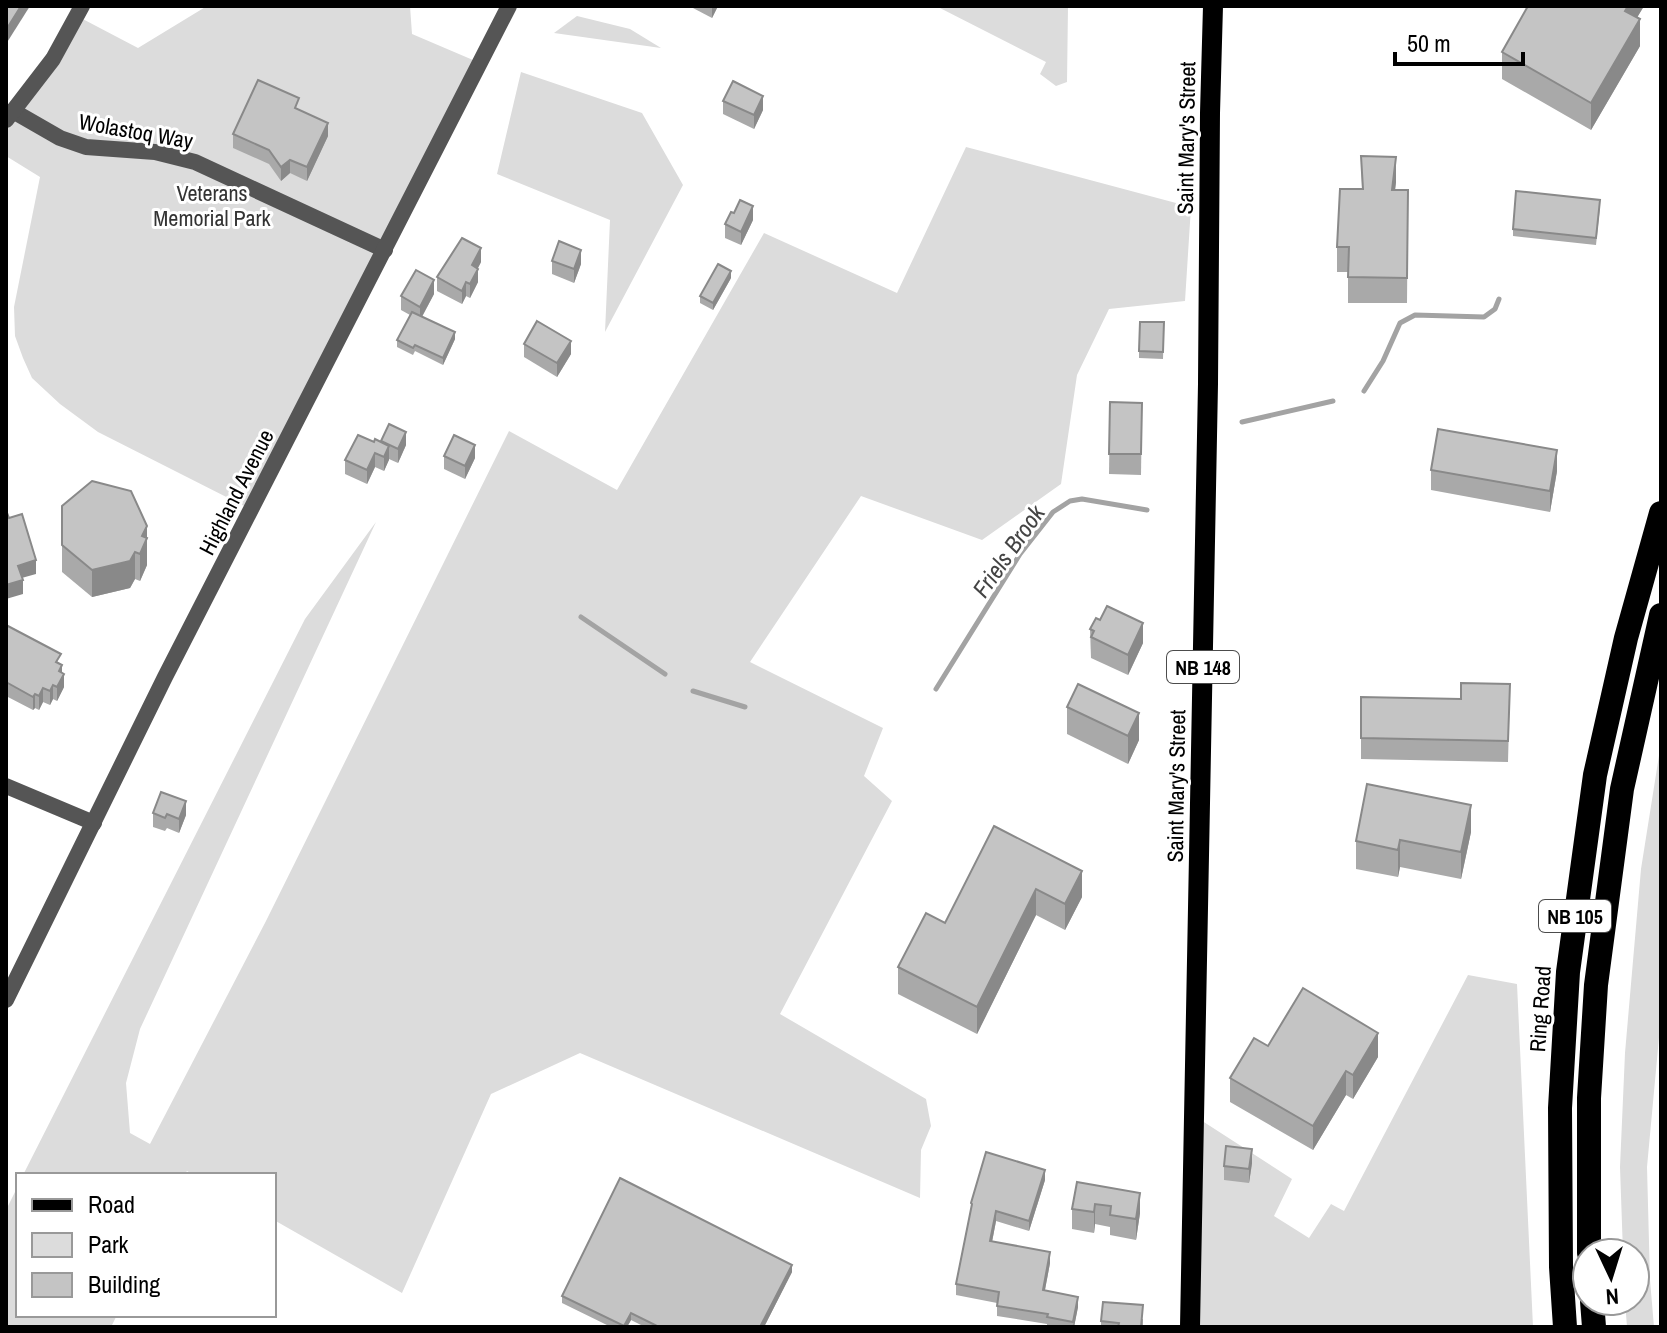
<svg xmlns="http://www.w3.org/2000/svg" width="1667" height="1333" viewBox="0 0 1667 1333" font-family="'Archivo Narrow',sans-serif">
<rect width="100%" height="100%" fill="#fff"/>
<!-- green -->
<g fill="#dcdcdc">
<path d="M207,6h203l2,28 68,29 -228,447 -154,-78 -38,-28 -28,-26 -9,-20 -8,-22 -1,-29 26,-130 -34,-21v-36l71,-104 61,32z"/>
<path d="M936,6h132l-1,76 -11,4 -16,-12 6,-12z"/>
<path d="M577,16l53,13 31,19 -107,-15z"/>
<path d="M521,72l121,41 41,72 -78,147 5,-112 -113,-46z"/>
<path d="M966,147l225,60 -6,94 -76,8 -32,66 -16,109 -79,56 -121,-44 -111,166 133,66 -19,48 28,25 -112,213 146,85 5,27 -10,24 -1,48 -340,-145 -89,41 -89,199 -128,-73v-45h-80l-7,-4 -3,4h-161l282,-556 71,-97 -236,507 -14,54 4,50 20,11 116,-223 243,-490 108,59 147,-257 133,60z"/>
<path d="M1661,743v273l-14,151 3,113 4,47h-27l-2,-26h10v-48h-12l-3,-86 5,-114 16,-184z"/>
<path d="M1468,975l49,9 16,343h-343l3,-212 99,64 -18,37 35,22 22,-34 13,7z"/>
<path d="M18,1186v129h99l-6,12h-105v-117z"/>
</g>
<g fill="none" stroke-linecap="round" stroke-linejoin="round">
<!-- stream -->
<g stroke="#a3a3a3" stroke-width="5">
<path d="M1364,391l19,-30 17,-38 15,-8 69,2 11,-8 4,-10"/>
<path d="M1242,422l91,-21"/>
<path d="M581,617l84,57"/>
<path d="M936,689l84,-135 33,-42 17,-11 12,-2 65,11"/>
<path d="M693,691l52,16"/>
</g>
<!-- street -->
<g stroke="#555" stroke-width="16">
<path d="M13,111l47,27 26,9 69,5 40,10 190,88"/>
<path d="M6,120l47,-61 29,-53"/>
<path d="M6,786l88,37"/>
<path d="M6,1000l159,-323 344,-671"/>
</g>
<!-- primary -->
<path stroke="#000" stroke-width="20" d="M1190,1327l18,-943 2,-271 3,-107"/>
<!-- highway -->
<g stroke="#000" stroke-width="24">
<path d="M1589,1253v-155l7,-113 26,-196 39,-174"/>
<path d="M1592,1301l2,26"/>
<path d="M1565,1327l-4,-60 -1,-159 8,-136 27,-197 31,-137 35,-125"/>
</g>
</g>
<!-- wall -->
<g fill="#a9a9a9">
<path d="M693,6h25l-6,12 -19,-10z"/>
<path d="M1644,6l-7,11 3,29 -49,84 -89,-51v-27z"/>
<path d="M723,101l40,9 -9,19 -31,-15z"/>
<path d="M299,110l29,26 -21,45 -17,-8 -9,8 -12,-17 -36,-16v-14z"/>
<path d="M1361,156l35,26 -1,8h13l-1,113h-59v-31h-11v-25l25,-58z"/>
<path d="M1600,207l-4,38 -83,-9v-7z"/>
<path d="M753,220l-12,25 -16,-7v-14z"/>
<path d="M552,261l29,3 -7,19 -22,-9z"/>
<path d="M481,262l-3,6v14l-8,16 -4,-2 -4,8 -25,-13v-14z"/>
<path d="M731,278l-18,32 -13,-7v-7z"/>
<path d="M434,294l-12,23 33,22 -12,26 -28,-14 -2,4 -16,-8v-7l13,-25 -9,-5v-14z"/>
<path d="M1164,322l-1,37 -24,-1v-7z"/>
<path d="M524,344l47,10 -14,23 -33,-20z"/>
<path d="M1110,402l32,1 -1,72 -32,-1z"/>
<path d="M381,442l25,3 -8,18 -9,-4 -5,12 -9,-4 -8,17 -22,-10v-14z"/>
<path d="M444,456l31,2 -10,21 -21,-10z"/>
<path d="M1431,470l126,1 -7,41 -119,-22z"/>
<path d="M62,506l85,20v39l-7,16 -5,-2 -5,9 -38,9 -30,-25z"/>
<path d="M6,625l55,39 3,23 -7,14 -4,-2 -3,6 -7,-3 -4,8 -4,-2 -2,2 -27,-14z"/>
<path d="M1090,629l53,14 -15,32 -37,-17z"/>
<path d="M1510,684l-2,78 -147,-3v-62l100,2z"/>
<path d="M1067,707l72,33 -11,24 -61,-30z"/>
<path d="M153,813l33,2 -7,18 -12,-5 -2,3 -12,-4z"/>
<path d="M994,826l88,71 -17,33 -29,-15 -59,119 -79,-40v-27l47,-44z"/>
<path d="M1471,832l-10,47 -61,-12 -2,10 -42,-8v-28z"/>
<path d="M1268,1046l110,11 -25,42 -7,-4 -33,55 -83,-48v-24z"/>
<path d="M1252,1163l-3,20 -25,-3v-14z"/>
<path d="M1045,1180l-16,51 -33,-10 -4,21 58,21 -5,27 33,17 -4,20h-27v-3l-50,-8v-13l-41,-8v-11l15,-72v-9z"/>
<path d="M1077,1182l63,31 -4,27 -26,-5v-8l-15,-3 -1,9 -22,-4v-20z"/>
<path d="M792,1272l-28,55h-119l-14,-7 -4,7h-16l-49,-24v-7z"/>
<path d="M1143,1319v8h-42v-6z"/>
</g>
<!-- shaded-wall -->
<g fill="#898989">
<path d="M21,6h9l-24,38v-14z"/>
<path d="M712,6h6l-6,12z"/>
<path d="M1628,6h16l-19,32v-27z"/>
<path d="M1640,19v27l-49,84v-27z"/>
<path d="M763,96v14l-9,19v-14z"/>
<path d="M328,123v13l-21,45v-14z"/>
<path d="M1396,157v25l-4,33v-25z"/>
<path d="M290,160v13l-9,8v-14z"/>
<path d="M753,206v14l-12,25v-13z"/>
<path d="M481,248v14l-9,17v-14z"/>
<path d="M581,250v14l-7,19v-14z"/>
<path d="M478,269v13l-8,16v-14z"/>
<path d="M731,271v7l-18,32v-7z"/>
<path d="M434,280v14l-14,26v-13z"/>
<path d="M466,282v14l-4,8v-13z"/>
<path d="M455,332v7l-12,26v-7z"/>
<path d="M571,341v13l-14,23v-14z"/>
<path d="M406,432v13l-8,18v-14z"/>
<path d="M475,445v13l-10,21v-13z"/>
<path d="M389,446v14l-5,11v-14z"/>
<path d="M1557,450v21l-7,41v-21z"/>
<path d="M375,453v14l-8,17v-14z"/>
<path d="M147,526v39l-7,16v-27l2,-18z"/>
<path d="M135,552v27l-5,9 -38,9v-27z"/>
<path d="M36,560v14l-18,5v-13z"/>
<path d="M23,580v14l-17,5v-14z"/>
<path d="M1143,623v20l-15,32v-20z"/>
<path d="M62,665v12l2,-3v13l-7,14v-14l2,-16z"/>
<path d="M53,685v14l-3,6v-14z"/>
<path d="M43,688v14l-4,8v-14z"/>
<path d="M35,694v14l-2,2v-13z"/>
<path d="M1139,713v27l-11,24v-28z"/>
<path d="M186,801v14l-7,18v-14z"/>
<path d="M1471,805v27l-10,47v-27z"/>
<path d="M1400,840v27l-2,10v-27z"/>
<path d="M1082,871v26l-17,33v-26z"/>
<path d="M1036,889v26l-59,119v-27z"/>
<path d="M1378,1033v24l-25,42v-24z"/>
<path d="M1346,1071v24l-33,55v-24z"/>
<path d="M1252,1149v14l-3,20v-14z"/>
<path d="M1045,1170v10l-16,51v-10z"/>
<path d="M1140,1193v20l-4,27v-21z"/>
<path d="M1095,1204v20l-1,9v-21z"/>
<path d="M996,1211v10l-6,31v-11z"/>
<path d="M1050,1252v11l-7,37v-10z"/>
<path d="M792,1265v7l-28,55h-4z"/>
<path d="M1078,1297v10l-4,20h-1z"/>
<path d="M631,1313v7l-4,7h-3z"/>
</g>
<!-- building -->
<g fill="#c4c4c4" stroke="#898989" stroke-width="2">
<path d="M6,6h15l-15,24z"/>
<path d="M1528,6h100l-3,5 15,8 -49,84 -89,-51z"/>
<path d="M258,80l41,18 -4,10 33,15 -21,44 -17,-7 -9,7 -12,-17 -36,-16z"/>
<path d="M733,81l30,15 -9,19 -31,-14z"/>
<path d="M1361,156l35,1 -4,33h16l-1,88 -59,-1 1,-30h-12l3,-58h23z"/>
<path d="M1516,191l84,9 -4,38 -83,-9z"/>
<path d="M740,200l13,6 -12,26 -16,-8 6,-12 3,1z"/>
<path d="M462,238l19,10 -9,17 6,4 -8,15 -4,-2 -4,9 -25,-14z"/>
<path d="M559,241l22,9 -7,19 -22,-8z"/>
<path d="M718,264l13,7 -18,32 -13,-7z"/>
<path d="M416,270l18,10 -14,27 -19,-11z"/>
<path d="M412,312l43,20 -12,26 -28,-13 -2,3 -16,-8z"/>
<path d="M537,321l34,20 -14,22 -33,-19z"/>
<path d="M1140,322h24l-1,30 -24,-1z"/>
<path d="M1110,402l32,1 -1,51h-32z"/>
<path d="M389,424l17,8 -8,17 -17,-8z"/>
<path d="M1438,429l119,21 -7,41 -119,-21z"/>
<path d="M358,435l16,7 1,-3 14,7 -5,11 -9,-4 -8,17 -22,-10z"/>
<path d="M454,435l21,10 -10,21 -21,-10z"/>
<path d="M92,481l39,10 16,35 -5,10 5,2 -7,16 -5,-2 -5,9 -38,9 -30,-25v-39z"/>
<path d="M6,510l3,8 13,-4 14,46 -18,6 5,14 -17,5z"/>
<path d="M1107,606l36,17 -15,32 -37,-18 3,-6 -4,-2 6,-11 4,2z"/>
<path d="M6,625l55,29 -5,8 6,3 -3,6 5,3 -7,13 -4,-2 -3,6 -7,-3 -4,8 -4,-2 -2,3 -27,-15z"/>
<path d="M1461,683l49,1 -2,57 -147,-3v-41l100,2z"/>
<path d="M1078,684l61,29 -11,23 -61,-29z"/>
<path d="M1367,784l104,21 -10,47 -61,-12 -2,10 -42,-9z"/>
<path d="M161,792l25,9 -7,18 -12,-5 -2,4 -12,-5z"/>
<path d="M994,826l88,45 -17,33 -29,-15 -59,118 -79,-40 28,-54 19,10z"/>
<path d="M1303,988l75,45 -25,42 -7,-4 -33,55 -83,-48 24,-40 14,8z"/>
<path d="M1226,1146l26,3 -3,20 -25,-3z"/>
<path d="M986,1152l59,18 -16,51 -33,-10 -6,30 60,11 -7,38 35,7 -5,25 -26,-5 1,-3 -51,-8 2,-14 -43,-8 16,-80 -1,-1z"/>
<path d="M620,1178l172,87 -32,62h-101l-28,-14 -7,13 -62,-30z"/>
<path d="M1077,1182l63,11 -4,26 -26,-4 1,-9 -16,-2 -1,8 -22,-3z"/>
<path d="M1103,1302l40,3 -2,22h-23l1,-4 -18,-2z"/>
</g>
<g text-anchor="middle" dominant-baseline="central" stroke-width="6" stroke-linejoin="round" paint-order="stroke">
<!-- shield labels -->
<g fill="#fff" stroke="#4c4c4c" stroke-width="2">
<rect x="1167" y="651" width="72" height="32" rx="6"/>
<rect x="1539" y="900" width="72" height="32" rx="6"/>
</g>
<g font-size="20" font-weight="bold" fill="#000">
<text x="1203" y="667">NB 148</text>
<text x="1575" y="916">NB 105</text>
</g>
<!-- street labels -->
<g font-size="22" fill="#000" stroke="#fff">
<text transform="translate(136 131) rotate(10)">Wolastoq Way</text>
<text transform="translate(1186 138) rotate(-89)">Saint Mary's Street</text>
<text transform="translate(236 492) rotate(-63)">Highland Avenue</text>
<text transform="translate(1176 786) rotate(-89)">Saint Mary's Street</text>
<text transform="translate(1540 1009) rotate(-86)">Ring Road</text>
</g>
<!-- park labels -->
<g font-size="22" fill="#333" stroke="#fff">
<text x="212" y="193">Veterans<tspan x="212" dy="25">Memorial Park</tspan></text>
</g>
<!-- water labels -->
<g font-size="24" font-style="italic" fill="#444" stroke="#fff">
<text transform="translate(1008 551) rotate(-55)">Friels Brook</text>
</g>
</g>
<!-- border -->
<rect width="1667" height="1333" fill="none" stroke="#000000" stroke-width="16"/>
<!-- legend -->
<rect x="16" y="1173" width="260" height="144" fill="#ffffff" stroke="#999999" stroke-width="2"/>
<rect x="32" y="1199" width="40" height="12" fill="#000000" stroke="#999999" stroke-width="2"/>
<text x="88" y="1213" font-size="24" fill="#000000">Road</text>
<rect x="32" y="1233" width="40" height="24" fill="#dcdcdc" stroke="#999999" stroke-width="2"/>
<text x="88" y="1253" font-size="24" fill="#000000">Park</text>
<rect x="32" y="1273" width="40" height="24" fill="#c4c4c4" stroke="#999999" stroke-width="2"/>
<text x="88" y="1293" font-size="24" fill="#000000">Building</text>
<!-- north arrow -->
<g transform="translate(1611 1277) rotate(176)"><circle r="38" fill="#ffffff" stroke="#999999" stroke-width="2"/>
<path d="M0-6L14 30L0 20L-14 30Z" fill="#000000"/>
<text y="-12" font-size="22" font-weight="bold" text-anchor="middle" fill="#000000">N</text>
</g>
<!-- scale -->
<path d="M1395 52v12h128v-12" fill="none" stroke="#000000" stroke-width="4"/>
<text x="1407" y="52" font-size="24" fill="#000000" stroke="#ffffff" stroke-width="6" paint-order="stroke">50 m</text>
</svg>
